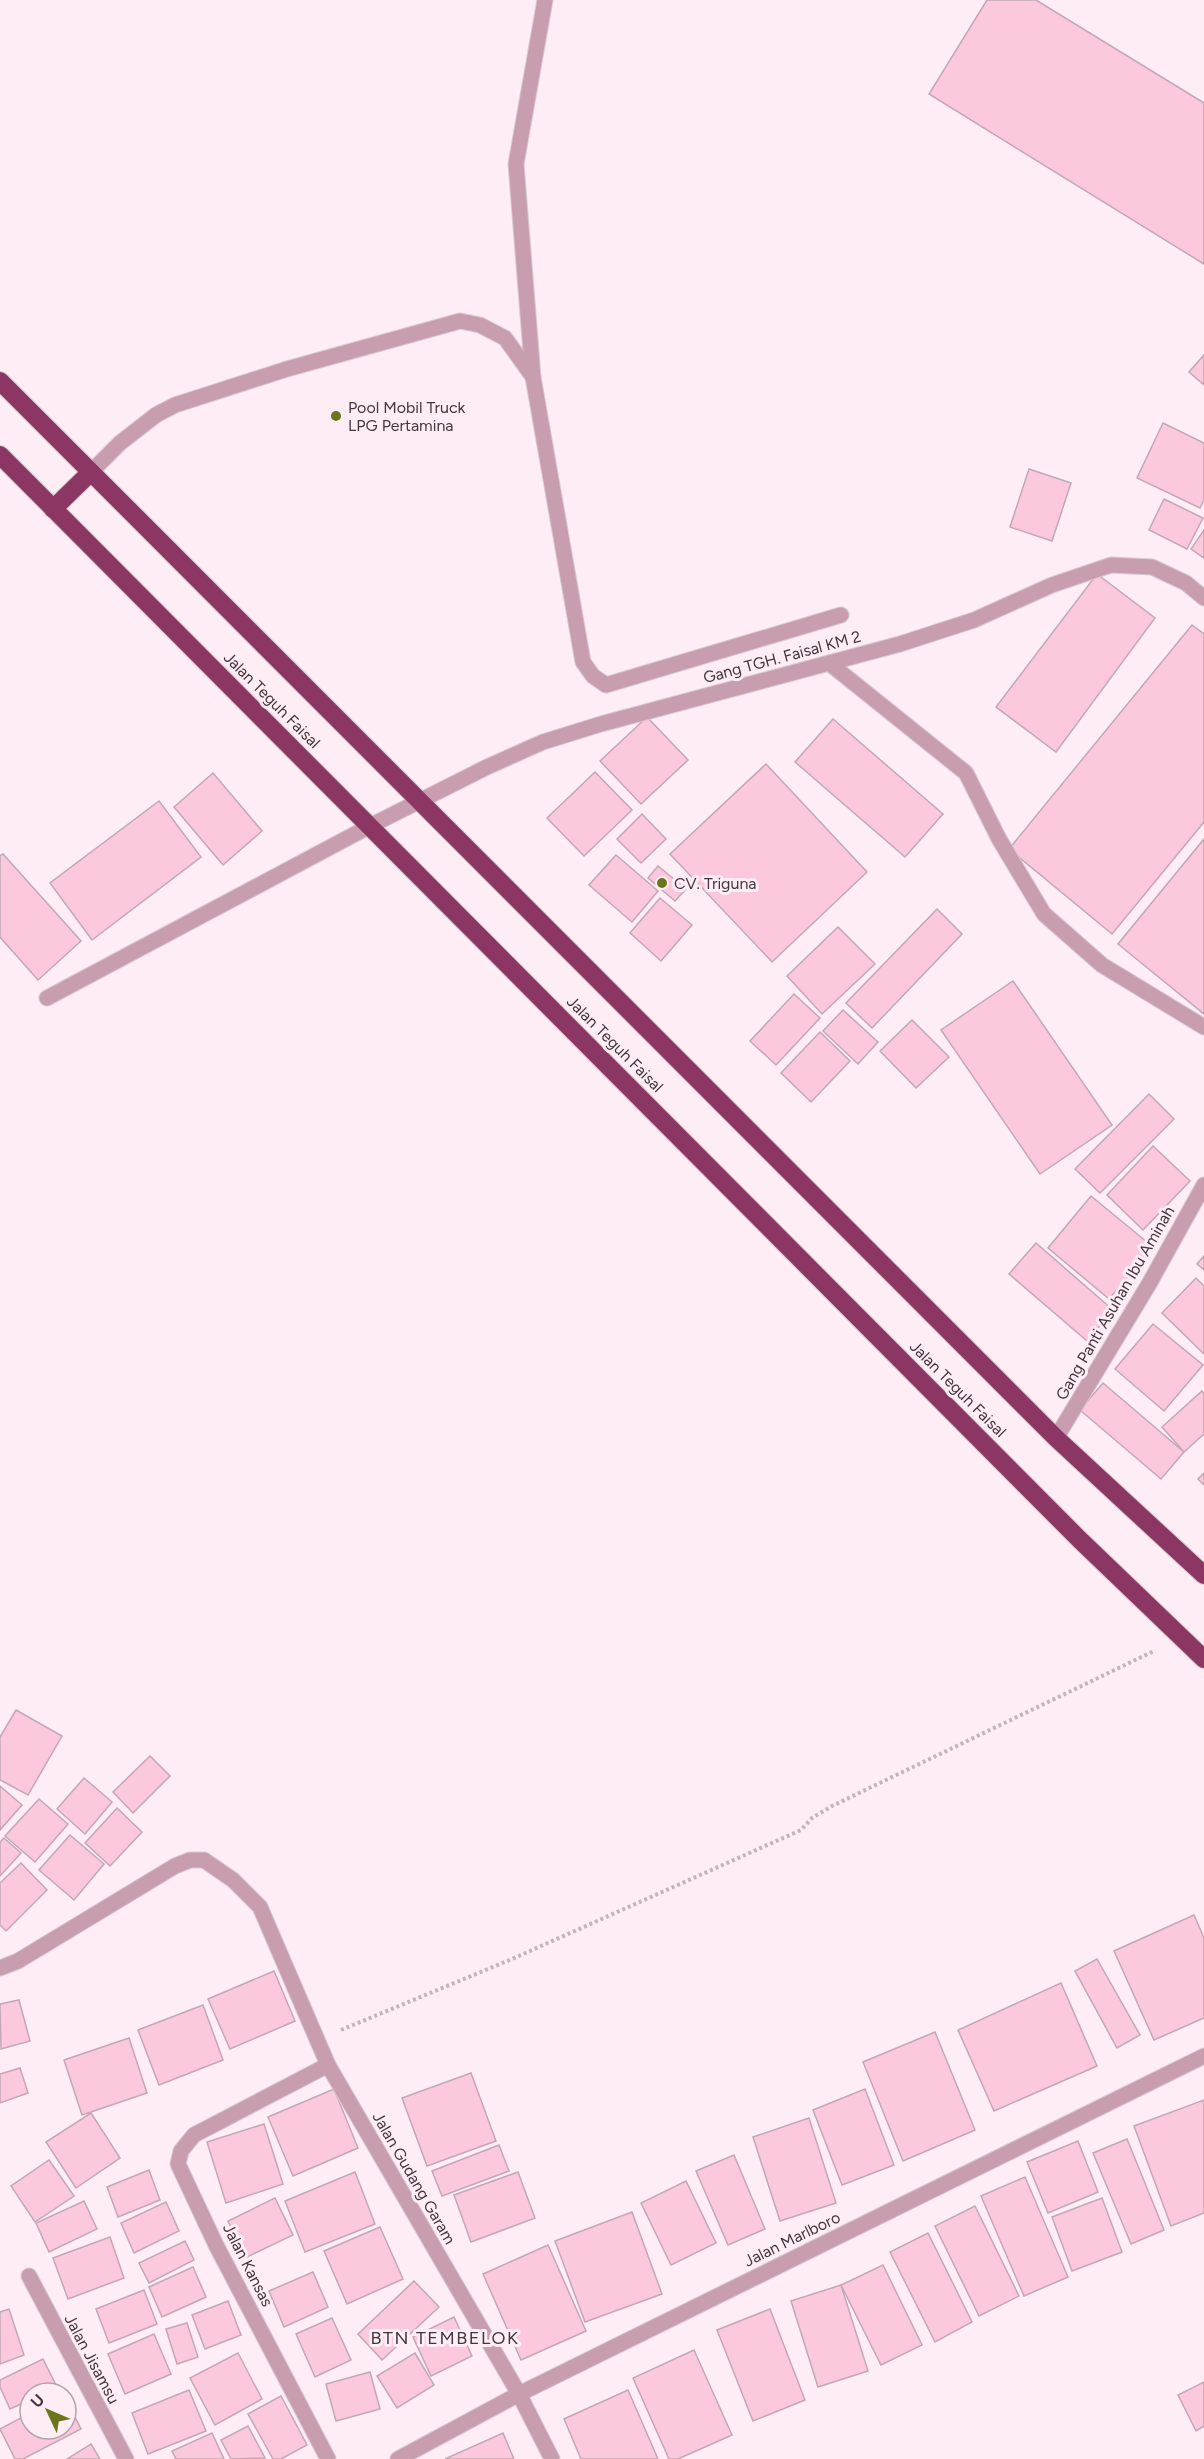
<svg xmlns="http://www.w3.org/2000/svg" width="1204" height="2459" viewBox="0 0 1204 2459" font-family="Figtree,sans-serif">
<rect width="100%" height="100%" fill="#feedf4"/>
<!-- building -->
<g fill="#fcc8de" stroke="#c3a8b3" stroke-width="1.5">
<path d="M987,0h49l168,103v161l-275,-170z"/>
<path d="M1204,355v30l-15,-13z"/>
<path d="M1163,423l41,20v57l-4,8 -63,-30z"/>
<path d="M1029,469l42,14 -19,58 -42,-14z"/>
<path d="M1164,499l39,19 -16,31 -38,-19z"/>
<path d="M1204,530v28l-13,-9z"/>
<path d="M1097,574l58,44 -99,134 -60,-45z"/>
<path d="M1192,625l12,9v188l-92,112 -103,-85z"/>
<path d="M647,717l41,43 -47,44 -41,-43z"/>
<path d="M833,719l110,95 -38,43 -110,-95z"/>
<path d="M766,764l101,108 -95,90 -102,-108z"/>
<path d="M595,772l37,38 -48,46 -37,-38z"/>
<path d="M213,773l49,58 -39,34 -49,-58z"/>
<path d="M159,801l42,56 -109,83 -42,-57z"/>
<path d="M642,814l24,25 -25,24 -24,-24z"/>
<path d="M1204,839v175l-86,-70z"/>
<path d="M3,854l78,87 -43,39 -38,-43v-81z"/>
<path d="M616,855l42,36 -26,31 -43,-37z"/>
<path d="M658,866l28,23 -11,12 -27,-23z"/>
<path d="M660,898l32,27 -31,36 -31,-28z"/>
<path d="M937,909l25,25 -90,94 -26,-25z"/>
<path d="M838,927l37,37 -53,50 -35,-38z"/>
<path d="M1013,981l99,144 -72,49 -99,-144z"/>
<path d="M794,994l26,24 -44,47 -26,-24z"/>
<path d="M843,1010l35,32 -20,22 -35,-33z"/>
<path d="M912,1020l37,37 -33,31 -36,-37z"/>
<path d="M820,1032l30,29 -39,41 -30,-29z"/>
<path d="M1149,1094l25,25 -74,74 -25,-24z"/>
<path d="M1153,1146l37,35 -47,49 -36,-35z"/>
<path d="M1091,1196l62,51 -44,52 -61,-51z"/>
<path d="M1036,1243l77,67 -26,31 -78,-67z"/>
<path d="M1204,1256v14l-7,-6z"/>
<path d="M1196,1278l8,8v68l-42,-41z"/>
<path d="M1153,1324l50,41 -39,46 -49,-42z"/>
<path d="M1103,1383l81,69 -23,27 -81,-69z"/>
<path d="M1202,1391l2,3v40l-20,18 -22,-25z"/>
<path d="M1204,1473v12l-6,-6z"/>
<path d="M16,1710l46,26 -34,59 -28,-15v-43z"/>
<path d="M150,1756l20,20 -37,37 -20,-21z"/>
<path d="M84,1778l28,24 -27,32 -28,-25z"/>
<path d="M0,1786l22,19 -22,25z"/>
<path d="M39,1799l29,25 -33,38 -30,-26z"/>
<path d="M117,1808l25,24 -32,34 -25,-23z"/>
<path d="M70,1835l34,29 -30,36 -35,-30z"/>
<path d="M4,1838l17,15 -21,23v-34z"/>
<path d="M21,1863l26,27 -41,41 -6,-6v-42z"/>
<path d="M1194,1915l10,23v80l-50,22 -40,-89z"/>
<path d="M1097,1959l43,76 -23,13 -42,-77z"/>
<path d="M274,1971l21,50 -65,28 -22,-50z"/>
<path d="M1061,1983l36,83 -103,45 -36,-81z"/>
<path d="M19,2000l11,41 -29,8 -1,-45z"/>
<path d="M203,2005l20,55 -64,25 -21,-55z"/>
<path d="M935,2032l40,98 -72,31 -40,-99z"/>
<path d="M129,2038l18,55 -65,22 -18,-55z"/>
<path d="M20,2068l8,25 -28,10v-29z"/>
<path d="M471,2073l25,68 -69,25 -25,-68z"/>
<path d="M334,2089l24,59 -65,28 -25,-59z"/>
<path d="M865,2089l29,76 -52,20 -29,-75z"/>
<path d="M1204,2100v113l-33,13 -37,-100z"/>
<path d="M91,2113l29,45 -44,30 -30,-46z"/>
<path d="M809,2118l27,85 -56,18 -27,-84z"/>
<path d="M264,2124l19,60 -57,19 -19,-61z"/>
<path d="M1127,2139l37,91 -33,14 -38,-91z"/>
<path d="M1078,2141l20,51 -50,21 -21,-51z"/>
<path d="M499,2145l10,26 -67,25 -10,-25z"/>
<path d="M734,2155l31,74 -37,16 -32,-74z"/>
<path d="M49,2160l25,36 -39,26 -24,-36z"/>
<path d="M149,2170l11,30 -42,17 -11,-30z"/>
<path d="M355,2172l20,52 -70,28 -20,-51z"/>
<path d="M518,2172l17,46 -64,24 -17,-47z"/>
<path d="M1025,2177l43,100 -44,19 -43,-100z"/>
<path d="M686,2181l30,62 -45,22 -30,-62z"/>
<path d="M275,2198l18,37 -48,23 -17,-37z"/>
<path d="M1102,2198l20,54 -50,19 -20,-54z"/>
<path d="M84,2201l13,28 -48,23 -13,-29z"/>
<path d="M166,2202l13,29 -45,22 -13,-30z"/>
<path d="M975,2206l44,90 -40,20 -44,-90z"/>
<path d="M632,2212l30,82 -77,28 -30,-81z"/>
<path d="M380,2227l23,52 -56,25 -23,-53z"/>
<path d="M928,2233l44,89 -37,20 -45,-90z"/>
<path d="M110,2237l14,41 -56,21 -15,-41z"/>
<path d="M185,2241l9,19 -45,23 -10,-20z"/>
<path d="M548,2245l38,86 -65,29 -38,-86z"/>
<path d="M883,2265l39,80 -41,20 -40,-80z"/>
<path d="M193,2267l13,30 -44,20 -13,-30z"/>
<path d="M313,2272l15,35 -44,20 -15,-36z"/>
<path d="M414,2281l25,26 -57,53 -24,-26z"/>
<path d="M841,2285l27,86 -50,16 -27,-86z"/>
<path d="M144,2290l13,34 -48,19 -13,-34z"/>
<path d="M228,2301l13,34 -36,14 -13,-34z"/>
<path d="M9,2309l15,46 -24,9v-52z"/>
<path d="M770,2309l35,91 -52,21 -36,-91z"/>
<path d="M454,2317l18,39 -41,20 -18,-39z"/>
<path d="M332,2318l19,42 -36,17 -19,-43z"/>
<path d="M187,2323l11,34 -21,7 -11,-35z"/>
<path d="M154,2334l17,40 -46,20 -17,-40z"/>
<path d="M694,2350l38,85 -54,24h-9l-36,-81z"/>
<path d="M238,2353l24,46 -47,26 -25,-47z"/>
<path d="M415,2353l19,32 -37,23 -20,-32z"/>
<path d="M43,2359l14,28 -13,6h-14v7l-20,9 -10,-22v-7z"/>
<path d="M370,2372l10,37 -44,12 -10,-37z"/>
<path d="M1204,2382v44l-8,5 -18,-36z"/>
<path d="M189,2390l17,41 -58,23 -16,-41z"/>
<path d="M628,2390l30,69h-77l-17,-40z"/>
<path d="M281,2396l26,49 -26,14h-8l-25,-45z"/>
<path d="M66,2399l15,30 -58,30h-8l-15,-30 30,-16v16h36z"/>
<path d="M248,2426l17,32 -34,1 -10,-19z"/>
<path d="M212,2433l12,26h-48l-4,-8z"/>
<path d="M503,2433l11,26h-69z"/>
<path d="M91,2444l9,15h-33z"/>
</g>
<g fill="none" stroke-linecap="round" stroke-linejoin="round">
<defs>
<g id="lane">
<path d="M533,377l-17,-213 29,-164"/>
<path d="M91,472l29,-29 36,-28 19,-10 112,-36 173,-48 20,4 25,13 28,39 50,285 10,14 13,9 235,-70"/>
<path d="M47,998l323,-172"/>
</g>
<g id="street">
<path d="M829,663l137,110 33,66 45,75 58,51 102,62"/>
<path d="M370,826l117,-59 56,-25 58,-18 299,-80 74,-24 78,-35 59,-20 41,2 34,16 18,15"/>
<path d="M1056,1438l93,-154 55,-99"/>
<path d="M0,1968l18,-7 157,-95 15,-6h14l29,20 27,27 68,158"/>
<path d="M29,2276l97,183"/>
<path d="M328,2459l-112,-214 -38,-81 3,-13 13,-16 134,-70 191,329 33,65"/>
<path d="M398,2459l121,-65 685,-338"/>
</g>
<g id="highway">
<path d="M0,381l1056,1057 148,137"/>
<path d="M0,455l1079,1084 125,120"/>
<path d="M53,509l38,-37"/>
</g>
</defs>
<!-- lane casing -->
<use href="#lane" stroke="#d8c9cf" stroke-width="17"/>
<!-- street casing -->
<use href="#street" stroke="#d8c9cf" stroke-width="17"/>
<!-- highway casing -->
<use href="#highway" stroke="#d8c9cf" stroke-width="20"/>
<!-- path -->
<path stroke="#c3b4ba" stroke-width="4" stroke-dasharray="3 3" stroke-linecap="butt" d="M341,2030l171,-71 289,-129 11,-12 20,-12 322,-155"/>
<!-- lane -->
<use href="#lane" stroke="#c89daf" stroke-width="15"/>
<!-- street -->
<use href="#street" stroke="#c89daf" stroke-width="15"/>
<!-- highway -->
<use href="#highway" stroke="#8c3763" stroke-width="18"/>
</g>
<!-- markers -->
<g fill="#6c741d" stroke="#feedf4" stroke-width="2">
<circle cx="336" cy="416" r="6"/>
<circle cx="662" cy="883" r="6"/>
</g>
<g text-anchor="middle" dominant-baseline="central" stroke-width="6" stroke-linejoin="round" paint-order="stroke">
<!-- poi labels -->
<g font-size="16" fill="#42373c" stroke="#feedf4" text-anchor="start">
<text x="348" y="407">Pool Mobil Truck<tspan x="348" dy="18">LPG Pertamina</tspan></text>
<text x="674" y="883">CV. Triguna</text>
</g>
<!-- street labels -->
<g font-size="16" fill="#42373c" stroke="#feedf4">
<text transform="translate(782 657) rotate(-15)">Gang TGH. Faisal KM 2</text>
<text transform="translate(272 700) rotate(45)">Jalan Teguh Faisal</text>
<text transform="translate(615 1044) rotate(45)">Jalan Teguh Faisal</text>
<text transform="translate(1115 1303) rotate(-60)">Gang Panti Asuhan Ibu Aminah</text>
<text transform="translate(958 1389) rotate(45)">Jalan Teguh Faisal</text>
<text transform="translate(414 2178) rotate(60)">Jalan Gudang Garam</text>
<text transform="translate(792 2239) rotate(-26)">Jalan Marlboro</text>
<text transform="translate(248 2265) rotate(63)">Jalan Kansas</text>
<text transform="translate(92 2359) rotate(62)">Jalan Jisamsu</text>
</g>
<!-- neighbourhood labels -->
<g font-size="18" letter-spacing="1.5" fill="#42373c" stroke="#feedf4">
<text x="445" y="2338">BTN TEMBELOK</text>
</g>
</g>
<!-- north arrow -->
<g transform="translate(48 2411) rotate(314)"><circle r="28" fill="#feedf4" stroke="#b3a4aa" stroke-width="1.5"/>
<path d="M0-4.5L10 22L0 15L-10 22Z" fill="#6c741d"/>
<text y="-9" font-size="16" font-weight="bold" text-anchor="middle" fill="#42373c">U</text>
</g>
</svg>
